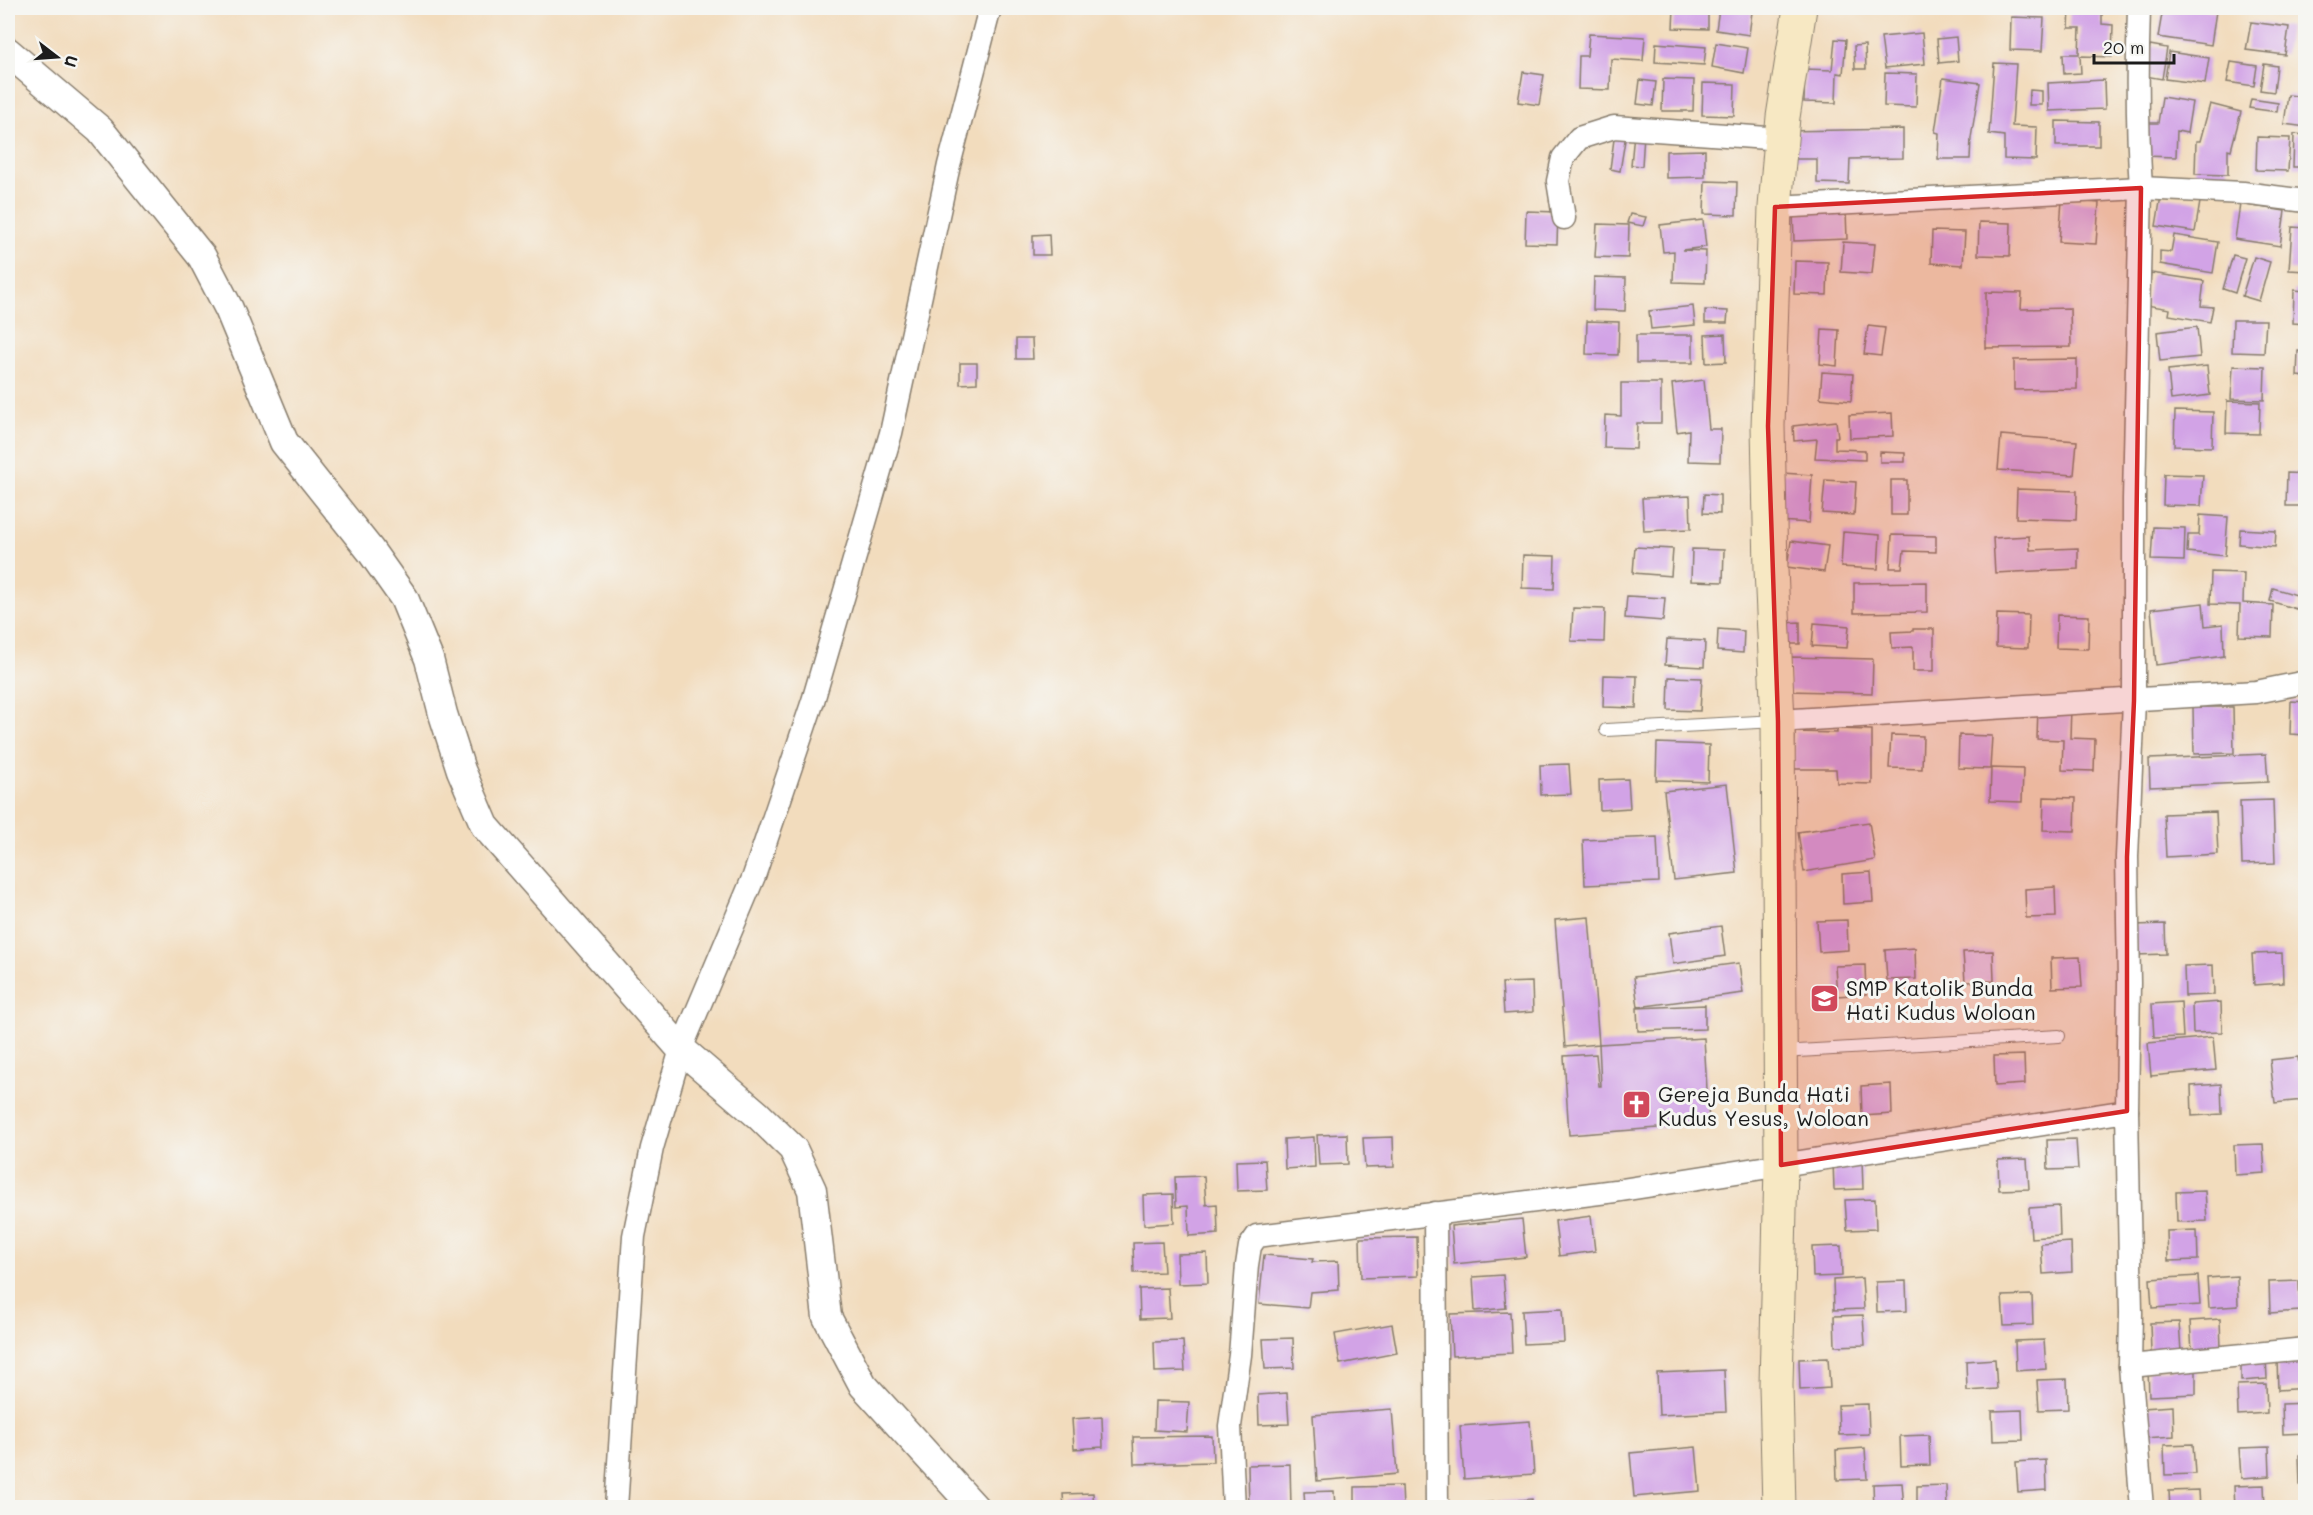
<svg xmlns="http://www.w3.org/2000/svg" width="2313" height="1515" viewBox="0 0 2313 1515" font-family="Mali,sans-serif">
<rect width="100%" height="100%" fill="#f6f6f2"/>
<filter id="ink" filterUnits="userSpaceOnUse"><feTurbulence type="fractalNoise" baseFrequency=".0167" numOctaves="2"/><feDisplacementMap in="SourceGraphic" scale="12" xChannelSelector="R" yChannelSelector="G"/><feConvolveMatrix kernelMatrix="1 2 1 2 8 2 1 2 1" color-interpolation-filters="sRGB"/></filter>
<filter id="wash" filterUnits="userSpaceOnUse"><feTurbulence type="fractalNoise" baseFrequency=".008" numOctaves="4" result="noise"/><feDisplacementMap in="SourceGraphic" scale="24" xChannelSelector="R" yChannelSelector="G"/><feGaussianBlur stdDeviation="1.35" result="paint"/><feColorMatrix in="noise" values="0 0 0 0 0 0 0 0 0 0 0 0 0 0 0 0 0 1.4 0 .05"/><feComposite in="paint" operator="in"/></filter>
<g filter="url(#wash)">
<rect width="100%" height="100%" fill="#f2dcbd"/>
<g id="blocks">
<!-- building -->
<g fill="#d2a3e6">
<path d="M1674,8l34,1v20l-35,-1z"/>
<path d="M1719,8l33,4 -3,23 -33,-5z"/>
<path d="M2033,8h26v3l-26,-1z"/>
<path d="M2070,8h32v16l11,1 -1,32 -32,-1 1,17 -17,1 -1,-20h16l1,-26h-11z"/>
<path d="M2163,8h28l25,3 -5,34 -53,-8z"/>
<path d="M2011,17l33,1 -2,33 -32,-1z"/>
<path d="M2251,22l38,5 -4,28 -39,-5z"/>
<path d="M1922,33l3,31 -40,4 -4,-31z"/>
<path d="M1589,34l56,3 -2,24 -32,-2 -1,31 -32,-1 1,-33h8z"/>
<path d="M1956,37l2,24 -19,2 -2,-24z"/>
<path d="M1835,39l11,1 -3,34 -6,-1 -1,30 -32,-1 1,-33 27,1z"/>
<path d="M1656,43l50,4 -2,18 -49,-3z"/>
<path d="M1716,43l32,5 -4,25 -32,-6z"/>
<path d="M1865,45l1,24h-11l-1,-23z"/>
<path d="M2150,45l17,3 -5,31 -17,-3z"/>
<path d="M2169,52l40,6 -4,26 -40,-5z"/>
<path d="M2231,62l26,4 -3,20 -27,-4z"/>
<path d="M1994,63l22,1 -4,62 25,1 -1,33 -32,-1v-23l-15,-2z"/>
<path d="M2264,64l13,2 -3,26 -14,-2z"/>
<path d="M1523,72l21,3 -5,30 -21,-3z"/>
<path d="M1885,73l32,1 -1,33 -32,-1z"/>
<path d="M1943,78l37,5 -9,55 -1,21h-32l1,-26 -4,-1z"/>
<path d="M1663,79l31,1 -1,31h-31z"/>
<path d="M1640,80l16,2 -3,24 -16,-2z"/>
<path d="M2104,80l1,29 -56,2 -1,-28z"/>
<path d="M1703,83l32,1 -1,32 -32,-1z"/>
<path d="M2030,90l12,1v14h-13z"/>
<path d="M2288,95l18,2v30l-22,-3z"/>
<path d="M2162,97l30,5 -5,31 -10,-2 -1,26 -33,-1 2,-33h13z"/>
<path d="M2251,99l27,4 -1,9 -28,-4z"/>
<path d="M2210,104l31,8 -10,38 -3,-1v26l-33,-1 1,-33h4z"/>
<path d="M2056,121l43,1v24h-43z"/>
<path d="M1903,129v29l-53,1 -1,25 -32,-1v-24h-31l-1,-28z"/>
<path d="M1615,132l11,2 -6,37 -10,-2z"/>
<path d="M1634,133l10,1 -2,32 -11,-1z"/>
<path d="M2294,134l12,1v32h-13z"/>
<path d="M2257,137l33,1 -2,33 -32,-1z"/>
<path d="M1705,150v27l-39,1v-27z"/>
<path d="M1705,181l32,1 -1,33 -32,-1z"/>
<path d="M2161,196l39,6 -5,30 -39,-6z"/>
<path d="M2062,200l37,3 -3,41 -37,-2z"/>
<path d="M2240,204l45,7 -5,35 -45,-7z"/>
<path d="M1526,211l32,1 -1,32 -32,-1z"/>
<path d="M1846,211l1,28 -53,2 -1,-28z"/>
<path d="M1630,214l16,3 -3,9 -16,-3z"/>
<path d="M1703,220l3,27 -24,3 24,1 -1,32 -32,-1 1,-31 -11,1 -3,-27z"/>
<path d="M1979,222l32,1 -1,33 -32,-1z"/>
<path d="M1597,224l32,1 -1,33 -33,-1z"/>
<path d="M2292,227l14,1v43l-17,-1z"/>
<path d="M1932,231l33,1 -2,33 -32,-2z"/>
<path d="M1049,234l1,21h-17v-20z"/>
<path d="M2174,235l44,7 -5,31 -53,-9v-13l11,1z"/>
<path d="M1843,242l32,2 -3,30 -31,-2z"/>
<path d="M2233,255l12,3 -10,35 -12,-4z"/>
<path d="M2254,257l16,5 -11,39 -17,-5z"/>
<path d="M1795,261l33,1 -1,33 -33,-1z"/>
<path d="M2151,273l53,8 -3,25 12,1 -3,15 -41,-7 1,-6 -24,-4z"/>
<path d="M1594,277l32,1 -1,33 -32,-1z"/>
<path d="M2294,290l12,1v33l-13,-1z"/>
<path d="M1986,292l36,1 -1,16 49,-1 1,39 -85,1z"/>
<path d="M1693,306l2,19 -44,4 -2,-18z"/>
<path d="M1705,310l23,1 -1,12h-22z"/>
<path d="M2233,320h33l-2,33 -32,-1z"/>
<path d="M1587,321l32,1 -1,33 -32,-1z"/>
<path d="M1868,326l17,2 -4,28 -17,-2z"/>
<path d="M2197,327l3,30 -40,4 -3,-29z"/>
<path d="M1822,329l17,1 -2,36 -17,-2z"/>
<path d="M1725,334l1,28 -20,1 -1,-28z"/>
<rect x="1636" y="335" width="57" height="28"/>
<path d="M1016,339h16l1,20h-17z"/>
<path d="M2298,351l8,1v25l-9,-1z"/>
<path d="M2077,359v30l-63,1v-30z"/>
<path d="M960,363h17v20l-17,1z"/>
<path d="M2207,366l3,29 -39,5 -3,-30z"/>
<path d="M2233,366l32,1 -1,33 -33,-1z"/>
<path d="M1822,372l31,2 -2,27 -31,-3z"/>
<path d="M1704,380l5,49h12l-1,33 -32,-1 1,-31 -12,2 -5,-48z"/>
<path d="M1621,383h40v40h-24l-1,26 -32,-1 1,-33 16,1z"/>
<path d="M2227,401l33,1 -1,32 -33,-1z"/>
<path d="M2175,411l38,1 -1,35 -38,-1z"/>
<path d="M1892,413l1,23 -43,2 -1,-23z"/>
<path d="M1836,421l2,16h-3v12l30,1v10l-50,-2 2,-19 -23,2 -1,-15z"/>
<path d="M2001,435l76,6 -3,34 -76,-5z"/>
<path d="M1880,452l25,1v9h-25z"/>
<path d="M1782,473l30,2 -3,48 -30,-2z"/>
<path d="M2287,473l19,1v32h-20z"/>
<path d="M2164,474l39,1 -2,31 -38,-1z"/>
<path d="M1825,480l31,2 -2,33 -32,-2z"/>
<rect x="1891" y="480" width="16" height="35"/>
<path d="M2017,489l60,2 -1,29 -60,-2z"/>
<path d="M1704,494l16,1v19l-17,-1z"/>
<path d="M1690,496l1,33 -47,2 -2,-33z"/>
<path d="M2200,515l28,2 -3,39 -38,-4 1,-17h11z"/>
<path d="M2153,527l32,1 -1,33 -33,-1z"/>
<path d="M2240,529l36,2 -1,16 -36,-3z"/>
<path d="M1843,532l37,3 -2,34 -37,-2z"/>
<path d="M1892,535l44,1v16l-32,-1 -2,17h-12z"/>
<path d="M2029,536l1,14 48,-2v21l-83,4 -2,-35z"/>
<path d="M1791,541l37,5 -4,26 -37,-5z"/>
<path d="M1635,547l38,2 -2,27 -38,-3z"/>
<path d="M1692,549l32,1 -1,32 -32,-1z"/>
<path d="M1523,555l32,1 -1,33 -32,-1z"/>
<path d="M2211,572l33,1 -1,30 30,2 -1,32 -33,-1 1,-31 -30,-1z"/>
<path d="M2302,579h4v33h-6z"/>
<path d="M1927,582v30l-73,1v-30z"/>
<path d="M2273,588l27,8 -4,13 -26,-8z"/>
<path d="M1627,596l38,2 -2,23 -38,-3z"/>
<path d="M2203,603l2,23 18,-2 1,32 -68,9 -5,-56z"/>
<path d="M1573,608l32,1 -1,33 -33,-1z"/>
<path d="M1997,614l32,1 -1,33 -32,-1z"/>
<path d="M2057,615l32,1 -1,33 -32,-1z"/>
<path d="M1800,622v22h-15l-1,-21z"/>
<path d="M1814,623l35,3 -2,22 -35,-2z"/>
<path d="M1718,629l26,2 -1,22 -26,-2z"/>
<path d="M1913,629h21v42h-21v-24l-21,1 -1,-16 22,-1z"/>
<path d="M1667,639l38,2 -1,26 -39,-2z"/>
<path d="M1790,657l83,2 -1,34 -83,-2z"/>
<path d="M1604,675l33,1 -1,32 -33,-1z"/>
<path d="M1669,677l33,1 -2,33 -32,-1z"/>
<path d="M2291,701l15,1v33l-16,-1z"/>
<path d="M2038,706l33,1 -1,31 25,1 -1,32 -32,-1 1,-30 -26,-1z"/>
<path d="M2193,707h40l1,46 -40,1z"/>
<path d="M1837,729l35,1v54l-35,-1 -1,-14h-42l1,-37 42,1z"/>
<path d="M1891,735l32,1 -1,33 -33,-1z"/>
<path d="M1959,735l33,1 -2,33 -32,-1z"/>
<path d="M1657,743l52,2 -1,37 -52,-2z"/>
<path d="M2266,754l2,28 -118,5 -1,-28z"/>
<path d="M1569,764l2,30 -30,1 -1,-30z"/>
<path d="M1991,768l32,1 -1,33 -32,-1z"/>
<path d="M1628,779l2,29 -30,2 -1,-30z"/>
<path d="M1727,784l10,89 -63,7 -10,-89z"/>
<path d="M2044,797l32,1 -1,33 -32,-1z"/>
<path d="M2273,800l2,63 -33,1 -2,-63z"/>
<path d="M2216,812l2,42 -52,3 -2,-43z"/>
<path d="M1869,822l6,38 -71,12 -6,-40z"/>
<path d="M1657,837l2,45 -74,3 -2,-45z"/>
<path d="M1871,872l2,30 -30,2 -1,-30z"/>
<path d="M2055,887l1,30 -30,1 -1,-29z"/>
<path d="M1589,917l10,127 -34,3 -10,-127z"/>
<path d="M1847,920l1,30 -29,2 -2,-31z"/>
<path d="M2165,924l1,30 -30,1 -1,-30z"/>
<path d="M1721,926l4,30 -52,8 -4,-31z"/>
<path d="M1915,948l1,31 -29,1 -2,-30z"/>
<path d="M1993,951l1,30 -29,1 -2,-30z"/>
<path d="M2282,953l1,30 -29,2 -2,-31z"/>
<path d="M2080,957l2,30 -30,1 -1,-30z"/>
<path d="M1739,963l4,30 -105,14 -4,-30z"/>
<path d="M1865,965l1,29 -29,2 -2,-30z"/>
<path d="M2213,965l1,30 -29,1 -1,-30z"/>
<path d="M1532,982l1,30 -29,2 -2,-31z"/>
<path d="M2181,1002l2,35 -29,1 -2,-34z"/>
<path d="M2221,1002l1,30 -29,1 -1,-29z"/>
<path d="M1705,1005v24l-67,2 -1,-23z"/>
<path d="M2213,1037l3,33 -65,6 -3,-33z"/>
<path d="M1704,1038l5,86 -140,11 -5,-79 32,-2 3,32h2l-2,-42z"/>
<path d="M2024,1055l1,29 -30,2 -1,-30z"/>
<path d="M2298,1057l5,43 -28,3 -5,-43z"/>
<path d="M1891,1084l1,30 -30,2 -1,-30z"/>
<path d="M2221,1084l1,30 -30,2 -1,-30z"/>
<path d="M1347,1134l1,30 -29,1 -2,-30z"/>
<path d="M1314,1137l1,30 -30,2 -1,-30z"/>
<path d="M1393,1137l1,30 -29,1 -2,-30z"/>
<path d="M2076,1139l2,30 -30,1 -1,-30z"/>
<path d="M2263,1144l2,29 -30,2 -1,-30z"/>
<path d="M1862,1159l1,30 -29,1 -1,-29z"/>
<path d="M2027,1159l2,30 -30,1 -1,-30z"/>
<path d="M1265,1160l2,30 -30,1 -1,-30z"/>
<path d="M1204,1176l2,29 11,-1 1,30 -29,2 -1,-30 -12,1 -1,-30z"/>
<path d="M2205,1191l2,30 -30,1 -1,-30z"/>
<path d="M1173,1194l1,29 -30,2 -1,-30z"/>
<path d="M1875,1199l1,30 -29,1 -2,-30z"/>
<path d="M2059,1206l1,30 -29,2 -2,-30z"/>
<path d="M1591,1216l4,35 -36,5 -4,-35z"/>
<path d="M1522,1219l4,38 -72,7 -3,-38z"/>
<path d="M2197,1230l1,30 -30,1 -1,-30z"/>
<path d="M1417,1237l1,39 -57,2 -1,-40z"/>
<path d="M1162,1242l2,30 -30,1 -1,-30z"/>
<path d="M2071,1242l1,30 -29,2 -2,-30z"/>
<path d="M1841,1246l1,30 -29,1 -1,-30z"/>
<path d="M1207,1253l1,30 -30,1 -1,-30z"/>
<path d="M1264,1255l49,4 -1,3 26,-1 1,29 -29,2 -2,16 -49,-4z"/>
<path d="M1503,1275l3,33 -31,3 -2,-34z"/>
<path d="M2198,1276l2,29 -48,3 -2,-29z"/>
<path d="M2237,1276l1,30 -29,2 -2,-30z"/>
<path d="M1862,1278l2,31 -30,1 -1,-30z"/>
<path d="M1906,1281l1,30 -30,1 -1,-30z"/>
<path d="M2299,1281l1,30 -30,2 -1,-31z"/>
<path d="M1168,1288l2,30 -30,1 -1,-30z"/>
<path d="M2032,1295l1,30 -29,1 -2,-30z"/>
<path d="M1562,1309l2,33 -40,2 -2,-33z"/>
<path d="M1510,1312l2,41 -60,3 -2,-42z"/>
<path d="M1863,1315l2,30 -30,1 -1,-30z"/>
<path d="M2220,1319l1,30 -29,2 -2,-30z"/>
<path d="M2179,1322l2,30 -30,1 -1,-30z"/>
<path d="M1392,1324l5,29 -57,11 -5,-30z"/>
<path d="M1293,1338l1,30 -29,1 -2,-30z"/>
<path d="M2044,1340l2,29 -30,2 -1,-30z"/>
<path d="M1183,1341l2,30 -30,1 -1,-30z"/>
<path d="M1828,1358l2,30 -30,2 -1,-31z"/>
<path d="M2266,1358l1,21 -26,2v-21z"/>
<path d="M2306,1358v30l-28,2 -1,-30z"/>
<path d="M1995,1359l2,30 -30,2 -1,-30z"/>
<path d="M2196,1369v25l-47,2 -1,-26z"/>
<path d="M1724,1370l2,42 -67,3 -2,-42z"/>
<path d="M2067,1379l1,30 -29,1 -2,-30z"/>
<path d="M2266,1384l1,29 -29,2 -1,-30z"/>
<path d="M1287,1393l2,31 -30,1 -1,-30z"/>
<path d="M1155,1401l34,1 -2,30 -33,-2z"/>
<path d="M2306,1403v30l-23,1 -1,-30z"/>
<path d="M1868,1404l1,30 -30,1 -1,-30z"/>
<path d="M2173,1406l1,30 -29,2 -2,-30z"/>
<path d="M1392,1409l5,65 -80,7 -4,-66z"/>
<path d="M2022,1410l1,30 -30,1 -1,-30z"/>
<path d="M1102,1417l1,30 -29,2 -2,-30z"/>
<path d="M1530,1421l4,53 -70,5 -4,-53z"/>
<path d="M1929,1435l1,30 -29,1 -1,-30z"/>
<path d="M1212,1436l1,26 -79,2 -1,-27z"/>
<path d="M2193,1444l2,30 -30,1 -1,-30z"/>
<path d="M1696,1447l4,44 -66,6 -4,-44z"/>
<path d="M2269,1447l1,29 -29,2 -2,-30z"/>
<path d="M1865,1448l2,31 -30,1 -1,-30z"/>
<path d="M2299,1455h7v30h-6z"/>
<path d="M2046,1460l1,30 -29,2 -2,-30z"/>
<path d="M1290,1464l1,44h-42l-1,-43z"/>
<path d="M1902,1483l2,25h-30l-1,-24z"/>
<path d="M1946,1485l1,23h-30v-22z"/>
<path d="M2264,1485l1,23h-30l-1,-22z"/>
<path d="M1402,1486l1,22h-48v-21z"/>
<path d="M2199,1490l1,18h-30l-1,-17z"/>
<path d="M1334,1491l1,17h-30l-1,-16z"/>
<path d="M1093,1493l1,15h-30l-1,-14z"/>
<path d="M1532,1499v9h-64v-4z"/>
</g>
</g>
</g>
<g filter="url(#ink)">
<use href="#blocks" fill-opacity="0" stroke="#877c6c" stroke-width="1.5"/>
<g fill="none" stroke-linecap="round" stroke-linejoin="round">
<defs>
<g id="service">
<path d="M1606,730l171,-9"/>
<path d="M1781,1052l278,-16"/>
</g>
<g id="minor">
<path d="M2139,8c-2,60 -2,120 2,180l-7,311v202l-7,156 2,126 -2,128 4,202 -1,53 12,142"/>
<path d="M1775,207l366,-19 102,5 63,8"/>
<path d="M1564,218l-6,-37 5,-23 16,-20 35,-11 167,12"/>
<path d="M1778,721l478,-29 50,-10"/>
<path d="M1435,1213l2,295"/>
<path d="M2130,1366l176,-17"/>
<path d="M616,1508l18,-272 18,-88 29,-99 73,-173 59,-175 78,-268 58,-268 41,-157"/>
<path d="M1234,1508l-4,-82 10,-71 7,-90 3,-19 7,-10 358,-45 512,-80"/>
</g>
<path id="tertiary" d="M8,52l92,78 102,127 27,52 55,133 86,108 34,48 25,61 14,55 18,56 24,56 196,223 77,66 35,34 19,41 15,127 36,68 112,123"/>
<path id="secondary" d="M1779,1508l-3,-122 5,-221 -3,-444 -7,-152 -3,-143 7,-219 8,-90 17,-109"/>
</defs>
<!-- service casing -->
<use href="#service" stroke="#877c6c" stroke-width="14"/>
<!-- minor casing -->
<use href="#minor" stroke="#877c6c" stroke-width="25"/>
<!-- tertiary casing -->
<use href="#tertiary" stroke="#877c6c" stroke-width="31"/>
<!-- secondary casing -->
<use href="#secondary" stroke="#877c6c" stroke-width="35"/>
<!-- service -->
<use href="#service" stroke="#fff" stroke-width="12"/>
<!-- minor -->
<use href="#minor" stroke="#fff" stroke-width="22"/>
<!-- tertiary -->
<use href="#tertiary" stroke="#fff" stroke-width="28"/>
<!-- secondary -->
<use href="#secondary" stroke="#f7e8c3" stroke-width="33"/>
</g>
</g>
<!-- marked area -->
<path fill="#d62828" fill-opacity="0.2" stroke="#d62828" stroke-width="4.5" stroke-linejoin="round" d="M2141,188l-7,513 -7,156v254l-346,54 -3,-444 -10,-295 7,-219z"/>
<!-- icons -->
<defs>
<symbol id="school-square" viewBox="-11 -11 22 22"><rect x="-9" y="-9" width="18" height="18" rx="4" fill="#d1495b" stroke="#f6f6f2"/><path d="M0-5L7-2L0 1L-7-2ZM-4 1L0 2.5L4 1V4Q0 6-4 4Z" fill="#fff"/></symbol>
<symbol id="church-square" viewBox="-11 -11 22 22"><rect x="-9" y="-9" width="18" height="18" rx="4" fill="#d1495b" stroke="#f6f6f2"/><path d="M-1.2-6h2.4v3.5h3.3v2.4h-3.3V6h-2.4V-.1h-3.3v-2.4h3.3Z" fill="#fff"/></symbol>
</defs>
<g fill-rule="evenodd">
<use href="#school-square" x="1808" y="982" width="33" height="33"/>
<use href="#church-square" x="1620" y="1088" width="33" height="33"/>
</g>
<g text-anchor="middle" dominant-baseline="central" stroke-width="6" stroke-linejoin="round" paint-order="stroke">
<!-- poi labels -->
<g font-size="21" fill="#1c1c1c" stroke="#f6f6f2" text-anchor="start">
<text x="1846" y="987">SMP Katolik Bunda<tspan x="1846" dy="24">Hati Kudus Woloan</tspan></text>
<text x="1658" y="1093">Gereja Bunda Hati<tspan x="1658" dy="24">Kudus Yesus, Woloan</tspan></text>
</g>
</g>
<!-- margin -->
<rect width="2313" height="1515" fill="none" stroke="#f6f6f2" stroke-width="30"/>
<!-- north arrow -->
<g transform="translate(57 57) rotate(107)" stroke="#f6f6f2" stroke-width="4.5" paint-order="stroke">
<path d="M0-4.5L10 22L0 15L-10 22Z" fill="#1c1c1c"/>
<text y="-9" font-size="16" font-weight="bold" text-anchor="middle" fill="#1c1c1c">U</text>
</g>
<!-- scale -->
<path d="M2094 54v9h80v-9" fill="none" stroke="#1c1c1c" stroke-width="3"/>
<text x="2103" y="54" font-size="18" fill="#1c1c1c" stroke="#f6f6f2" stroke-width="4.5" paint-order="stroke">20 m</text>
</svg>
